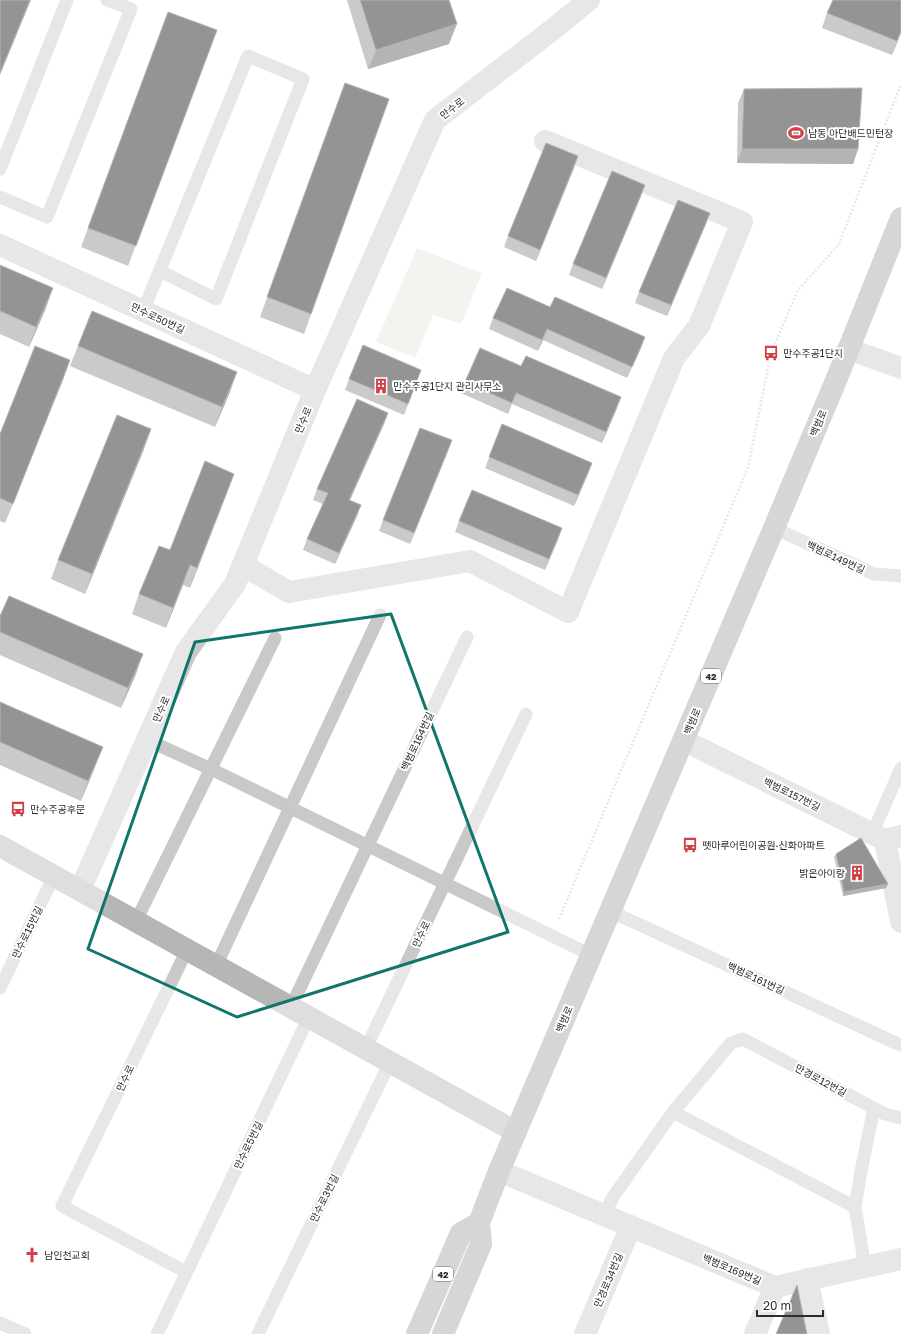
<svg xmlns="http://www.w3.org/2000/svg" width="901" height="1334" viewBox="0 0 901 1334" font-family="'Golos Text','Noto Sans KR',sans-serif">
<rect width="100%" height="100%" fill="#fff"/>
<!-- green -->
<path fill="#e2e9db" d="M417,248l65,25 -21,51 -28,-9 -18,43 -39,-16z"/>
<g fill="none" stroke-linecap="round" stroke-linejoin="round">
<!-- path -->
<path stroke="#c9c9c9" stroke-width="2.5" stroke-dasharray="2 2" stroke-linecap="butt" d="M559,919l189,-452 23,-114 27,-63 41,-46 62,-160"/>
<!-- lane -->
<g stroke="#c9c9c9" stroke-width="13">
<path d="M0,169l67,-169"/>
<path d="M0,197l47,20 84,-208 -24,-9"/>
<path d="M143,311l105,-255 55,23 -87,220 -56,-28"/>
<path d="M774,528l100,46 27,2"/>
<path d="M147,740l64,29 380,186"/>
<path d="M872,834l29,-66"/>
<path d="M610,911l288,133 3,1"/>
<path d="M136,921l139,-283"/>
<path d="M216,966l164,-351"/>
<path d="M0,988l54,-112"/>
<path d="M291,1007l176,-370"/>
<path d="M366,1048l160,-334"/>
<path d="M673,1112l182,95 10,60"/>
<path d="M855,1207l7,-41 12,-58"/>
<path d="M604,1215l9,-18 60,-85 58,-69 12,-4 142,75 16,4"/>
<path d="M186,1272l-124,-66 125,-256"/>
<path d="M0,1323l25,11"/>
<path d="M157,1334l152,-317"/>
<path d="M258,1334l132,-272"/>
</g>
<!-- street -->
<g stroke="#c9c9c9" stroke-width="22">
<path d="M0,245l315,145"/>
<path d="M848,349l53,19"/>
<path d="M243,565l46,27 181,-31 98,51 106,-254 25,-32 43,-104 -197,-81"/>
<path d="M683,740l202,100 16,-4"/>
<path d="M885,840l16,82"/>
<path d="M80,890l106,-238 49,-68 80,-194 120,-270 117,-90 37,-30"/>
<path d="M499,1171l276,116 126,-28"/>
<path d="M807,1279l12,55"/>
<path d="M585,1334l46,-108"/>
<path d="M755,1334l20,-47"/>
</g>
<!-- secondary -->
<path stroke="#b6b6b6" stroke-width="22" d="M0,846l516,286"/>
<!-- primary -->
<g stroke="#a4a4a4" stroke-width="22">
<path d="M417,1334l44,-101 18,-10"/>
<path d="M443,1334l38,-90 -2,-21 20,-52 275,-643 63,-150 64,-160"/>
</g>
</g>
<!-- wall -->
<g fill="#898989">
<path d="M347,0h102v44l-81,25z"/>
<path d="M901,0v33l-9,22 -70,-27 5,-15z"/>
<path d="M168,12l41,38 -81,216 -47,-19z"/>
<path d="M345,83l44,16 -85,235 -44,-17z"/>
<path d="M744,89l114,60 -5,15 -116,-1 1,-60z"/>
<path d="M574,168l-38,93 -32,-14 4,-11z"/>
<path d="M641,196l-39,93 -33,-14 4,-11z"/>
<path d="M706,224l-39,92 -32,-13 4,-11z"/>
<path d="M0,265l46,43 -17,39 -29,-13z"/>
<path d="M550,307l95,30 -4,11 -14,30 -84,-38 -5,11 -49,-22 4,-11z"/>
<path d="M78,346l152,46 -15,35 -145,-61z"/>
<path d="M70,360l-7,20 -58,143 -5,-2v-87z"/>
<path d="M521,366l100,31 -4,11 -15,35 -90,-39 -4,10 -47,-21 4,-11z"/>
<path d="M349,379l68,2 -13,34 -59,-25z"/>
<path d="M388,413l-4,11 -34,76 11,5 -4,11 -22,48 -32,-14 4,-11 16,-35 -10,-4 4,-11z"/>
<path d="M502,424l90,39 -4,11 -14,32 -89,-38z"/>
<path d="M144,449l-59,145 -34,-15 7,-19z"/>
<path d="M448,451l-38,93 -31,-13 4,-11z"/>
<path d="M227,493l-37,95 -7,-3 -17,43 -34,-14 7,-20 31,-44z"/>
<path d="M459,521l103,7 -17,42 -90,-38z"/>
<path d="M0,616l136,58 -15,34 -121,-53z"/>
<path d="M0,702l95,65 -14,34 -81,-36z"/>
<path d="M836,854l52,30 -2,4 -43,8 -9,-39z"/>
</g>
<!-- shaded-wall -->
<g fill="#5a5a5a">
<path d="M30,0h1l-31,75v-2z"/>
<path d="M457,24l-8,20 -81,25 8,-19z"/>
<path d="M901,31v2l-9,22 5,-14z"/>
<path d="M742,149h116l-5,15 -116,-1z"/>
<path d="M578,156l-4,12 -38,93 4,-11z"/>
<path d="M645,185l-4,11 -39,93 4,-11z"/>
<path d="M710,213l-4,11 -39,92 4,-11z"/>
<path d="M53,288l-7,20 -17,39 7,-20z"/>
<path d="M547,329l-4,11 -5,11 4,-11z"/>
<path d="M645,337l-4,11 -14,30 5,-11z"/>
<path d="M70,360l-7,20 -58,143 8,-19z"/>
<path d="M237,372l-7,20 -15,35 7,-20z"/>
<path d="M621,397l-4,11 -15,35 4,-11z"/>
<path d="M388,413l-4,11 -39,87 4,-11z"/>
<path d="M151,429l-7,20 -59,145 7,-20z"/>
<path d="M452,440l-4,11 -38,93 4,-11z"/>
<path d="M592,463l-4,11 -14,32 4,-11z"/>
<path d="M234,474l-7,19 -37,95 7,-20z"/>
<path d="M361,505l-4,11 -22,48 4,-11z"/>
<path d="M562,528l-4,12 -13,30 4,-11z"/>
<path d="M190,565l-7,20 -17,43 7,-20z"/>
<path d="M143,654l-7,20 -15,34 7,-20z"/>
<path d="M103,747l-8,20 -14,34 7,-20z"/>
<path d="M888,884l-2,4 -43,8 1,-4z"/>
</g>
<!-- building -->
<g fill="#131313" stroke="#5a5a5a">
<path d="M0,0h30l-30,73z"/>
<path d="M360,0h89l8,24 -81,26z"/>
<path d="M833,0h68v31l-4,10 -70,-28z"/>
<path d="M168,12l49,18 -81,216 -48,-18z"/>
<path d="M345,83l44,16 -78,215 -44,-17z"/>
<path d="M862,88l-4,61h-116l2,-60z"/>
<path d="M546,143l32,13 -38,94 -32,-14z"/>
<path d="M612,171l33,14 -39,93 -33,-14z"/>
<path d="M678,200l32,13 -39,92 -32,-13z"/>
<path d="M0,265l53,23 -17,39 -36,-16z"/>
<path d="M507,288l43,19 5,-10 90,40 -13,30 -85,-38 -5,11 -49,-22z"/>
<path d="M92,311l145,61 -15,35 -144,-61z"/>
<path d="M363,345l58,25 -13,34 -59,-25z"/>
<path d="M35,346l35,14 -57,144 -13,-6v-64z"/>
<path d="M480,348l41,18 5,-10 95,41 -15,35 -90,-39 -4,10 -47,-21z"/>
<path d="M357,399l31,14 -39,87 12,5 -22,48 -32,-14 21,-46 -11,-4z"/>
<path d="M117,415l34,14 -59,145 -34,-14z"/>
<path d="M502,424l90,39 -14,32 -89,-38z"/>
<path d="M420,428l32,12 -38,93 -31,-13z"/>
<path d="M205,461l29,13 -37,94 -7,-3 -17,43 -34,-14 20,-48 11,4z"/>
<path d="M472,490l90,38 -13,31 -90,-38z"/>
<path d="M9,596l134,58 -15,34 -128,-56v-16z"/>
<path d="M0,702l103,45 -15,34 -88,-39z"/>
<path d="M861,838l27,46 -44,8 -8,-38z"/>
<path d="M797,1285l10,49h-31z"/>
</g>
<!-- marked area -->
<path d="M0 0H901V1334H0ZM391,614l117,318 -271,85 -149,-68 107,-307z" fill="#fff" fill-opacity=".55" fill-rule="evenodd"/>
<path fill="none" stroke="#0f766e" stroke-width="3" stroke-linejoin="round" d="M391,614l117,318 -271,85 -149,-68 107,-307z"/>
<!-- icons -->
<defs>
<symbol id="stadium-bare" viewBox="-9 -9 18 18"><path d="M0-5a6.5 5 0 1 0 0 10a6.5 5 0 1 0 0-10ZM-3.5-1.8h7v3.6h-7Z" fill="#d23f47" stroke="#fff" stroke-width="2.5" paint-order="stroke"/></symbol>
<symbol id="bus-bare" viewBox="-9 -9 18 18"><path d="M-5-6H5V4H4V6H2V4H-2V6H-4V4H-5ZM-3.5-4V0h7V-4ZM-3.5 1.2v1.5H-2V1.2ZM2 1.2v1.5H3.5V1.2Z" fill="#d23f47" stroke="#fff" stroke-width="2.5" paint-order="stroke"/></symbol>
<symbol id="building-bare" viewBox="-9 -9 18 18"><path d="M-4-6H4V6H1V3H-1V6H-4ZM-2.5-4.3h1.7v1.8h-1.7ZM.8-4.3h1.7v1.8H.8ZM-2.5-1h1.7V.8h-1.7ZM.8-1h1.7V.8H.8Z" fill="#d23f47" stroke="#fff" stroke-width="2.5" paint-order="stroke"/></symbol>
<symbol id="church-bare" viewBox="-9 -9 18 18"><path d="M-1.2-6h2.4v3.5h3.3v2.4h-3.3V6h-2.4V-.1h-3.3v-2.4h3.3Z" fill="#d23f47" stroke="#fff" stroke-width="2.5" paint-order="stroke"/></symbol>
</defs>
<g fill-rule="evenodd">
<use href="#stadium-bare" x="785" y="122" width="22" height="22"/>
<use href="#bus-bare" x="760" y="342" width="22" height="22"/>
<use href="#building-bare" x="370" y="375" width="22" height="22"/>
<use href="#bus-bare" x="7" y="798" width="22" height="22"/>
<use href="#bus-bare" x="679" y="834" width="22" height="22"/>
<use href="#building-bare" x="846" y="862" width="22" height="22"/>
<use href="#church-bare" x="21" y="1244" width="22" height="22"/>
</g>
<g text-anchor="middle" dominant-baseline="central" stroke-width="4" stroke-linejoin="round" paint-order="stroke">
<!-- shield labels -->
<g fill="#fff" stroke="#6b6b6b" stroke-width="1">
<rect x="701" y="669" width="20" height="14" rx="3"/>
<rect x="433" y="1267" width="20" height="14" rx="3"/>
</g>
<g font-size="9" font-weight="bold" fill="#2c2c2c">
<text x="711" y="676">42</text>
<text x="443" y="1274">42</text>
</g>
<!-- street labels -->
<g font-size="10" fill="#2c2c2c" stroke="#fff">
<text transform="translate(452 108) rotate(-38)">만수로</text>
<text transform="translate(158 318) rotate(25)">만수로50번길</text>
<text transform="translate(303 420) rotate(-67)">만수로</text>
<text transform="translate(818 423) rotate(-67)">백범로</text>
<text transform="translate(836 557) rotate(25)">백범로149번길</text>
<text transform="translate(161 709) rotate(-66)">만수로</text>
<text transform="translate(692 721) rotate(-67)">백범로</text>
<text transform="translate(417 741) rotate(-65)">백범로164번길</text>
<text transform="translate(792 794) rotate(26)">백범로157번길</text>
<text transform="translate(27 932) rotate(-64)">만수로15번길</text>
<text transform="translate(421 934) rotate(-64)">만수로</text>
<text transform="translate(756 978) rotate(25)">백범로161번길</text>
<text transform="translate(564 1019) rotate(-67)">백범로</text>
<text transform="translate(125 1078) rotate(-64)">만수로</text>
<text transform="translate(821 1080) rotate(28)">만경로12번길</text>
<text transform="translate(248 1145) rotate(-64)">만수로5번길</text>
<text transform="translate(324 1198) rotate(-64)">만수로3번길</text>
<text transform="translate(732 1269) rotate(23)">백범로169번길</text>
<text transform="translate(608 1280) rotate(-67)">만경로34번길</text>
</g>
<!-- poi labels -->
<g font-size="10" fill="#2c2c2c" stroke="#fff" text-anchor="start">
<text x="808" y="133">남동 아단배드민턴장</text>
<text x="783" y="353">만수주공1단지</text>
<text x="393" y="386">만수주공1단지 관리사무소</text>
<text x="30" y="809">만수주공후문</text>
<text x="702" y="845">뗏마루어린이공원·신화아파트</text>
<text x="845" y="873" text-anchor="end">밝은아이랑</text>
<text x="44" y="1255">남인천교회</text>
</g>
</g>
<!-- scale -->
<path d="M757 1310v6h66v-6" fill="none" stroke="#2c2c2c" stroke-width="2"/>
<text x="763" y="1310" font-size="12" fill="#2c2c2c" stroke="#ffffff" stroke-width="3" paint-order="stroke">20 m</text>
</svg>
